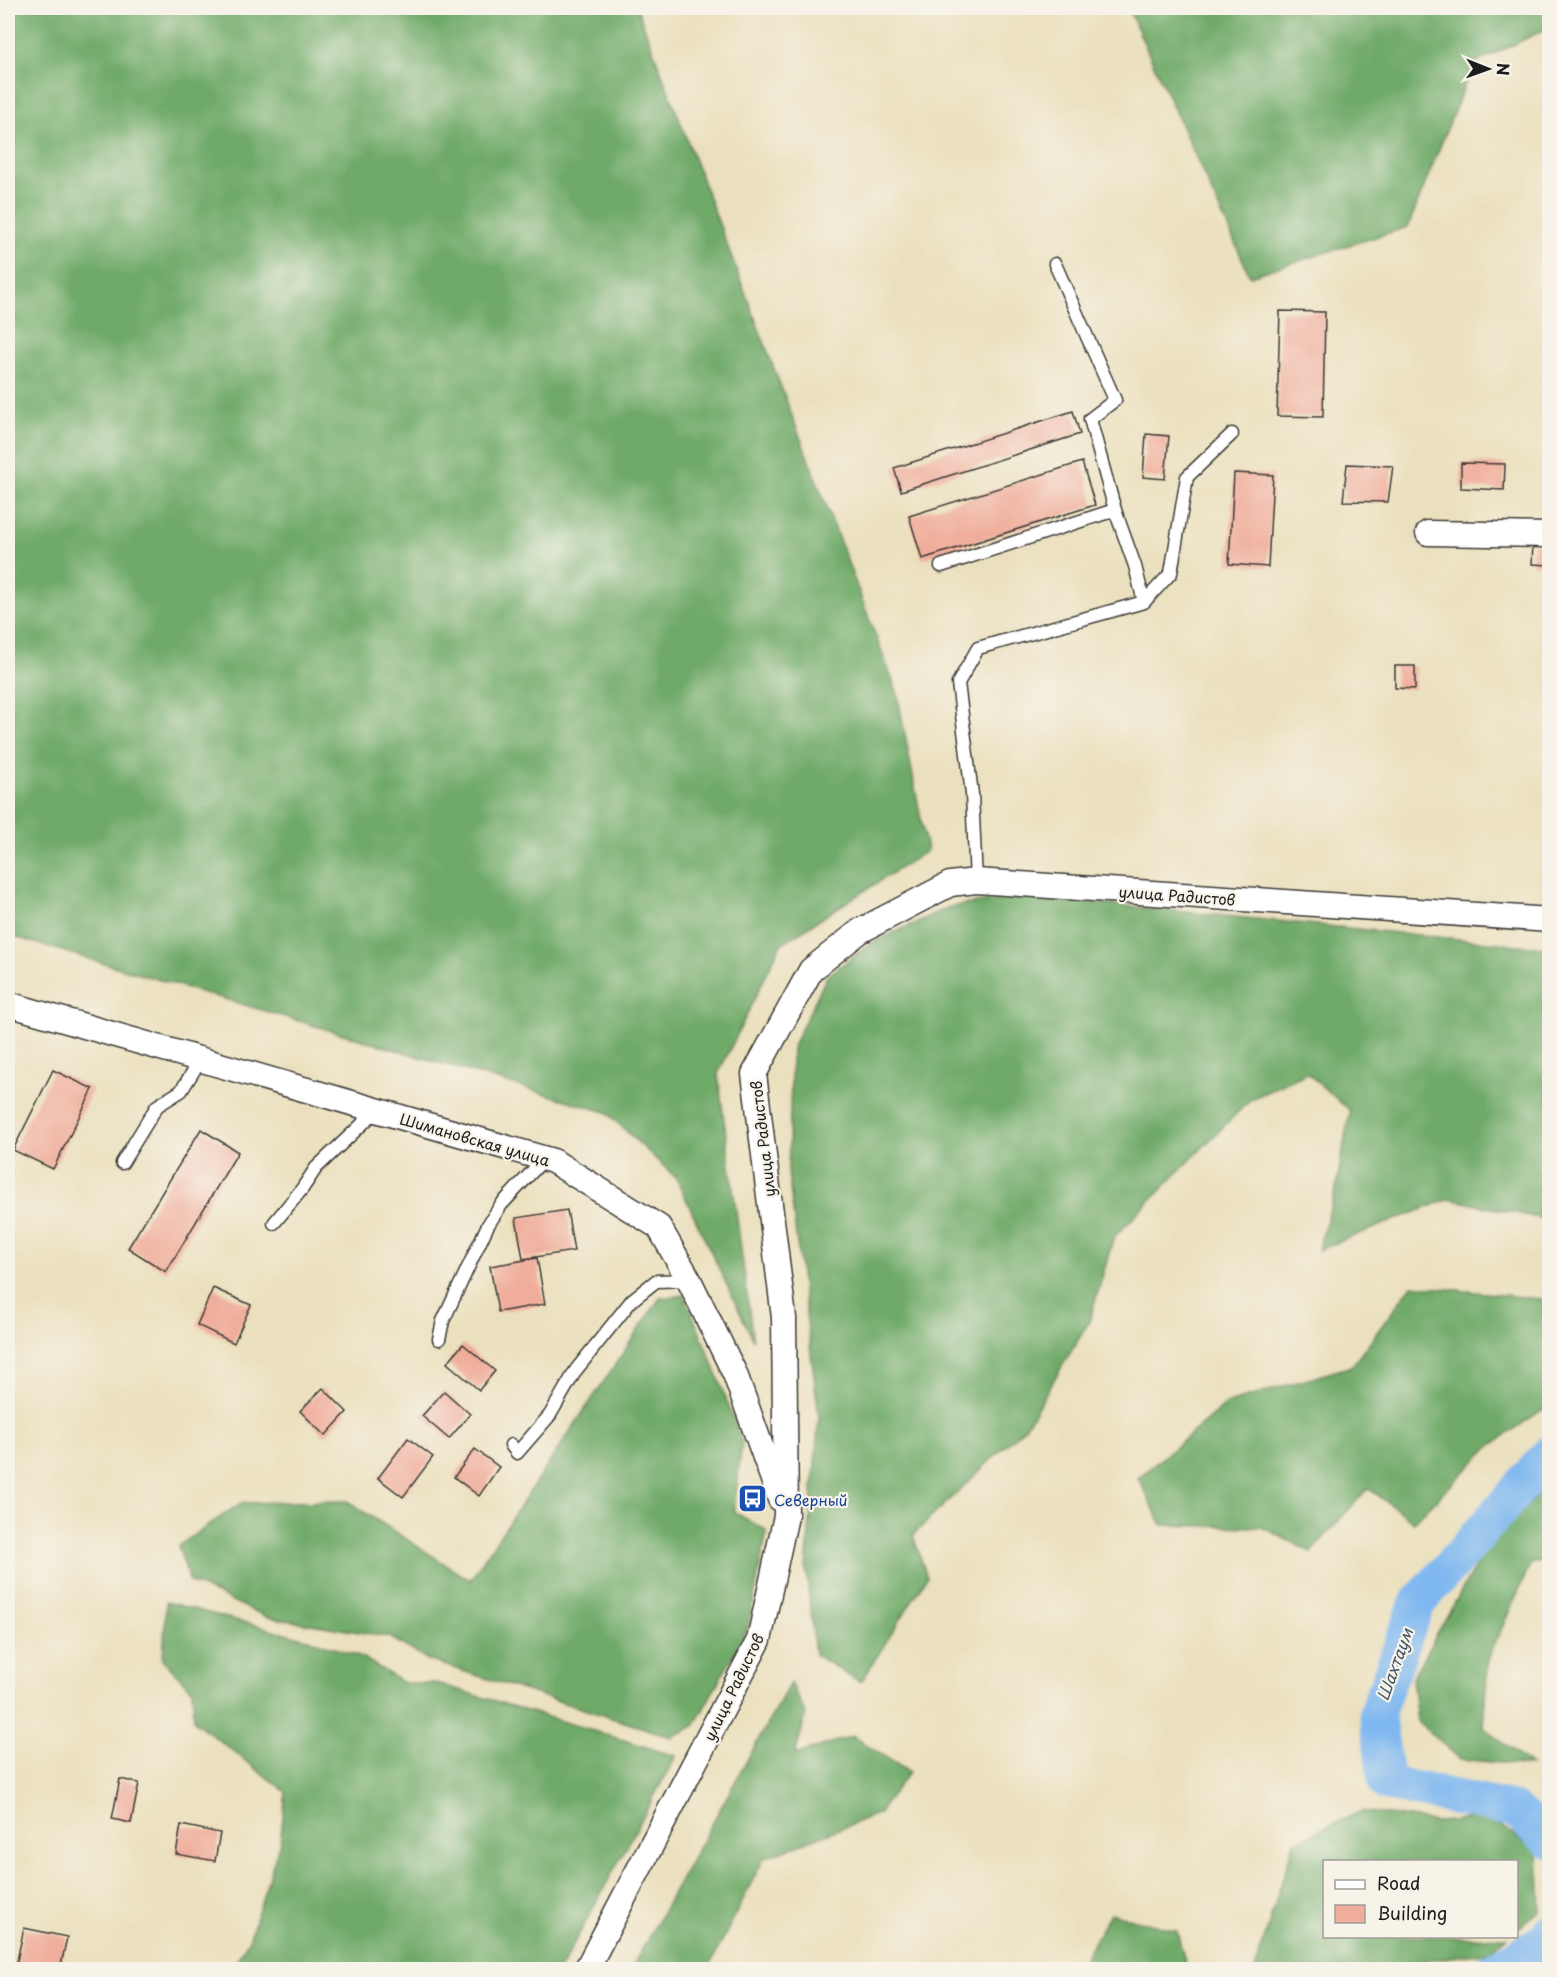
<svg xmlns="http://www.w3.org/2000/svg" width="1557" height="1977" viewBox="0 0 1557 1977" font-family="'Playpen Sans',sans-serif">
<rect width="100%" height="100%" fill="#f7f3e8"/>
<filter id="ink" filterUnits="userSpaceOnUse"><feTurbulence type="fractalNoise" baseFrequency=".0167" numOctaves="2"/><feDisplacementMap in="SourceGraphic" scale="12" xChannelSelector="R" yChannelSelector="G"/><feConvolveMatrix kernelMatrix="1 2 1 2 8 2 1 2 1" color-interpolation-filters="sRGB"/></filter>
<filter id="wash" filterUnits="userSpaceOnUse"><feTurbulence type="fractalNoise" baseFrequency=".008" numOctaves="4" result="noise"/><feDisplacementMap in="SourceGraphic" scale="24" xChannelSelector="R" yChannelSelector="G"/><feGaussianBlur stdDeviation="1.35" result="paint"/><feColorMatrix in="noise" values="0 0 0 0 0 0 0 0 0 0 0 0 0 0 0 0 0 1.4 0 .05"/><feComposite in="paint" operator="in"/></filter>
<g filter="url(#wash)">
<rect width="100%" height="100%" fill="#ebe0be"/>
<!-- forest -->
<g fill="#6faa69" stroke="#466342" stroke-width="1.5">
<path d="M8,8h629l260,684 30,159 -146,93 -63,130 35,266 -77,-162 -70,-66 -598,-177z"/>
<path d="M1128,8h421l1,19 -77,37 -65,163 -158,49z"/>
<path d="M1025,896l524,52v272l-100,-21 -131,51 18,-61 14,-78 -43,-38 -56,26 -137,138 -25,85 -63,104 -113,109 14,42 -66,105 -46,-27 -9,-87 13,-152 -31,-243 4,-125 35,-72 43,-32 79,-37z"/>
<path d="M1412,1285l137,15v105l-60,42 -75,75 -46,-34 -57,64 -49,-25 -100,-2 -24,-47 90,-75 124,-37z"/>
<path d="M684,1295l29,69 29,78 -8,70 33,19 -19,97 -54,98 -22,11 -244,-77 -38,-23 -123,-20 -77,-35 -12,-36 63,-43 106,-2 123,79 190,-282z"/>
<path d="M1549,1482v80l-18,1 -43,96 -5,67 48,40 -71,-7 -43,-38 -5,-43 72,-127z"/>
<path d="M166,1602l142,37 54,18 41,26h33l240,73 -116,213h-328l18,-32 30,-95 6,-50 -92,-71 -2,-31 -29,-30z"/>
<path d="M790,1683l16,31 -11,41 57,-19 57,36 -31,42 -114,44 -56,111h-77z"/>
<path d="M1362,1811l76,11 49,-5 51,34 3,59 -24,19 -1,-67h-192v74l183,1 -20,16 -60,7 -37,7 -2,2h-133l39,-127z"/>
<path d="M1110,1913l67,18 10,38h-109z"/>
</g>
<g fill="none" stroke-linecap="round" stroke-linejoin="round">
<!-- river -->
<g stroke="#7fb8f0" stroke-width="36">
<path d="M1550,1453l-133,151 -40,108 9,71 129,27 35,31"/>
<path d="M1493,1970l52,-29 5,-8"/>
</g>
</g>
<g id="blocks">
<!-- building -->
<g fill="#f0ad9b">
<path d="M1280,311l45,1 -2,105 -46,-1z"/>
<path d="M1073,411l7,23 -179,57 -7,-23z"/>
<path d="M1146,434l23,2 -4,43 -22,-2z"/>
<path d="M1082,462l13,43 -173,54 -13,-43z"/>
<path d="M1461,463l44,1 -1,26 -43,-2z"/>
<path d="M1347,464l46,2 -5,36 -45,-1z"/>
<path d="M1234,473l39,2 -5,92 -39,-3z"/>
<path d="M1533,543l17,1v21l-18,-1z"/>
<path d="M1395,666h20v23l-20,-1z"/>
<path d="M53,1070l40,19 -40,80 -40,-19z"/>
<path d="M201,1129l37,23 -72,120 -38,-24z"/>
<path d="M567,1210l7,41 -51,8 -7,-41z"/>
<path d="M537,1258l8,46 -47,8 -8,-46z"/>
<path d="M213,1288l38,17 -17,38 -37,-18z"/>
<path d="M463,1344l32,27 -16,19 -32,-27z"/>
<path d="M323,1388l24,24 -22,24 -25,-25z"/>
<path d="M444,1391l26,23 -21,25 -27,-23z"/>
<path d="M408,1438l25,19 -30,40 -25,-19z"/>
<path d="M475,1449l24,18 -20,29 -25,-19z"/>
<path d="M120,1779l19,4 -8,40 -19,-4z"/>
<path d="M181,1825l39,8 -5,28 -39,-7z"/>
<path d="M24,1928l43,9 -7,33h-45z"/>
</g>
</g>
</g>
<g filter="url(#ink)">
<use href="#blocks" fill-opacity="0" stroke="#3b3934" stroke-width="1.5"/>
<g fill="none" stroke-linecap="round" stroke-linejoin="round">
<defs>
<g id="service">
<path d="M1055,264l60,136 -25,19 25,91 20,56 9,36"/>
<path d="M941,566l174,-56"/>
<path d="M976,881l-4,-87 -14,-111 20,-35 166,-46 27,-29 16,-96 45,-43"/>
<path d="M122,1163l35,-57 24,-15 20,-32"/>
<path d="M274,1223l28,-34 14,-21 61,-58"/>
<path d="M439,1339l4,-18 45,-96 13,-20 44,-47"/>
<path d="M511,1445l6,8 33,-38 26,-45 56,-70 24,-19 33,-1"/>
</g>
<g id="minor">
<path d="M1428,533l122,2"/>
<path d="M8,1004l545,157 106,66 30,53 46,94 45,125"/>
<path d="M586,1970l173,-330 27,-124 -2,-198 -30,-244 57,-104 49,-39 90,-47 26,-3 574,39"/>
</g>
</defs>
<!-- service casing -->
<use href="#service" stroke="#3b3934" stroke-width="15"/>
<!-- minor casing -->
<use href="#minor" stroke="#3b3934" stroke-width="27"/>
<!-- service -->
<use href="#service" stroke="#fff" stroke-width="12"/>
<!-- minor -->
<use href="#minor" stroke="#fff" stroke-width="24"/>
</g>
</g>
<!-- icons -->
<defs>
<symbol id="bus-square" viewBox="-11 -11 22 22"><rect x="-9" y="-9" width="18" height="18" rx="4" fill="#1a4fb4" stroke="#f7f3e8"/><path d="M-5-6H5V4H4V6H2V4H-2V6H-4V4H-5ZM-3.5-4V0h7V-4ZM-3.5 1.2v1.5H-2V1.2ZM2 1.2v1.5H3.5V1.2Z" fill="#fff"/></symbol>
</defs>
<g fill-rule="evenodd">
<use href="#bus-square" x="736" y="1482" width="33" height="33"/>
</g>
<g text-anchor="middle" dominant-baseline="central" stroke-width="4.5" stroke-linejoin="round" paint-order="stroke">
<!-- street labels -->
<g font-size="15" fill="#1c1c1c" stroke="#f7f3e8">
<text transform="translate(1177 895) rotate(4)">улица Радистов</text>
<text transform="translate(475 1139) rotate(16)">Шимановская улица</text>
<text transform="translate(762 1139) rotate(-97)">улица Радистов</text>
<text transform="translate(733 1687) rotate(-64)">улица Радистов</text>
</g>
<!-- transit labels -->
<g font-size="15" fill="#164399" stroke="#f7f3e8" text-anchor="start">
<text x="774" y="1499">Северный</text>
</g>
<!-- water labels -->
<g font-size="16" font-style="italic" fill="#3f5366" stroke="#f7f3e8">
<text transform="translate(1394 1664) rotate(-70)">Шахтаум</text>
</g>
</g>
<!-- margin -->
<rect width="1557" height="1977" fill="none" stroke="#f7f3e8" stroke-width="30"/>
<!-- legend -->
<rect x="1323" y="1860" width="195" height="78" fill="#f7f3e8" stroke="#9f9d96" stroke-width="1.5"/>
<rect x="1335" y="1880" width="30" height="9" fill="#ffffff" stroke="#9f9d96" stroke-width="1.5"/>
<text x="1377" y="1890" font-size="18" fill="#1c1c1c">Road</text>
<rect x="1335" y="1905" width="30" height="18" fill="#f0ad9b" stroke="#9f9d96" stroke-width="1.5"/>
<text x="1377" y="1920" font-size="18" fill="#1c1c1c">Building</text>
<!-- north arrow -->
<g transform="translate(1488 69) rotate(91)" stroke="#f7f3e8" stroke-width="4.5" paint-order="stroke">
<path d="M0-4.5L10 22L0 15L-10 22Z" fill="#1c1c1c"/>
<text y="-9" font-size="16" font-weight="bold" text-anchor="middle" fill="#1c1c1c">N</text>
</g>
</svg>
